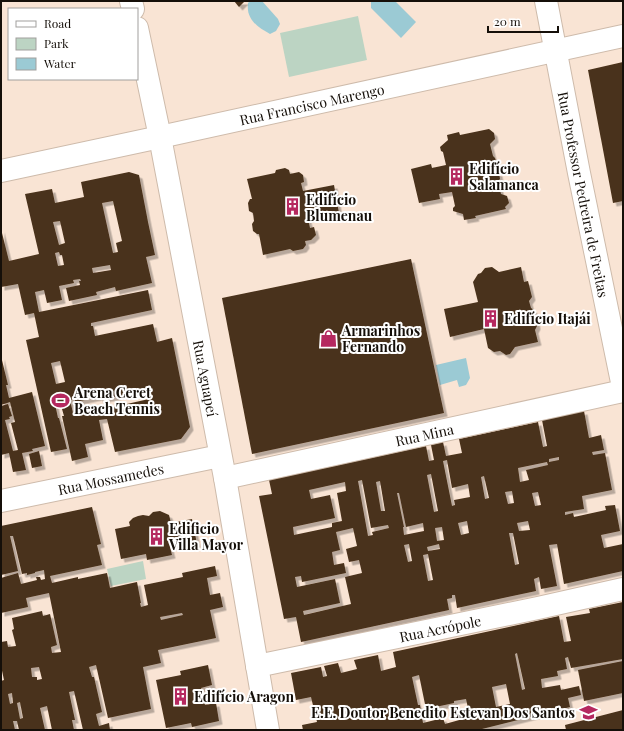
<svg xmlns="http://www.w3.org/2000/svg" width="624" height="731" viewBox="0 0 624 731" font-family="'Playfair Display',serif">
<defs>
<filter id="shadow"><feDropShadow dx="3.5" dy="3.5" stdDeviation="0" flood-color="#0004"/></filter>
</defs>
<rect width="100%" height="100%" fill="#f9e4d4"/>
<!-- green -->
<g fill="#bcd4c3">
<path d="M358,16l9,44 -78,17 -9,-44z"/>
<path d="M143,561l3,18 -35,7 -4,-17z"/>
</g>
<!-- water -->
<g fill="#9bcad4">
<path d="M250,1h12l16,18 2,5 -4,7 -6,3c-13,-7 -24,-15 -22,-31z"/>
<path d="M371,1h24l21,21 -15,16 -30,-30z"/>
<path d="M466,358l4,20 -4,7 -7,2 -2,-7 -17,5 -4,-20z"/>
</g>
<!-- building -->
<g fill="#4a311a" fill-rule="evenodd" filter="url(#shadow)">
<path d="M234,1h11l-6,6z"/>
<path d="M623,62v139l-10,2 -25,-133z"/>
<path d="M489,129l5,4 1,6 -5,5 3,12 2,2 2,6 -2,3 1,5 3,1 1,6 -2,2 3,13 6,2 2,7 -4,4 1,2 -31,7 1,2 -12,2 -1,-6 -10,-3v-3l2,-2 -3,-14 -13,2 1,5 -21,4 -8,-34 20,-5 1,4 14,-3 -3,-13 -2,-1 -1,-4 8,-7 -1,-5 12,-3 1,3z"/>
<path d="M285,168l4,2 1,4 9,-2 4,3 1,7 -3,1 2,8 31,-6 5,28 -31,6 2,9 4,-1 2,8 -5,5 -6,1 1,4 -3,4 -10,2 -3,-2 -27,6 -4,-21h-2l-4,-3 -1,-7 2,-3 -1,-8 -4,-2 -1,-8 2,-4h2l-5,-20 28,-6 1,-3z"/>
<path d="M129,172l10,3 9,47 7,33 -9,2 6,26 -36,8 -1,-4 -19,5 1,3 -28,6 -3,-13 14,-3 -1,-4h2l-1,-2 -7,1 1,3 -15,3 3,14 -15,3 -3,-13 -9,2 4,20 109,-22 4,20 -61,13v3h2l2,10 58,-12 4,18 15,-4 18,89 -9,12 -66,13 -8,-33 -8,1 4,20 -18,4 3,13 -16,4 -10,-45h2l-4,-14 -5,2 3,14h1l8,31 -16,3 -25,-112 13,-3 -5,-24 -9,2 -7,-31 -17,3v-58l8,32 30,-7 -14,-60 27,-5 3,14 29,-6 -3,-15zM113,201l9,40 -6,2 2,9 -5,1 -11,-50zM60,221l5,22 -6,2 -6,-23zM59,252l1,3h2l2,10 -6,1 -3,-13zM110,265l1,5 -18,3 -1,-5zM60,361l5,21 -9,2 -5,-21zM148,390l1,9 -71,16v-3l-5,1 -3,-13 5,-1v3l24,-5 1,3z"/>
<path d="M411,259l33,154 -192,41 -30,-156z"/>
<path d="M492,267l7,5 22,-5 3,15 4,-1 4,16 -3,4 2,7 3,2 3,16 -2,4 3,12 -23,5 -5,7 -4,1 -6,-4 -6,1 -6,-4 -4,-19 -34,8 -6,-28 34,-7 -5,-20 5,-8 3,-1 4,-5z"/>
<path d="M1,356l7,29h-2l3,13 23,-6 13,54 -13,3 1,2 -11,2 4,17 -13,2 -4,-19 -8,2v-49l7,-2 4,12 -3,1 1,2 -5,1 8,31 5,-1 -7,-27 4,-1 -5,-20 -9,3z"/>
<path d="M584,411l5,27 12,-3 3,15 -12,2 1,3 12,-2 7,37 -30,6 2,13 -19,3v3l8,-2 1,4 32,-7 -1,-4 10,-1 5,26 -19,4 3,13 19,-4v27l-59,13 -7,-40 -8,1 8,41 -16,3 -2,-12 -5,2 2,12 -79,17 -2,-13h-3v3l-5,1 2,11 -148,32 -5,-25 -12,2 -25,-123 13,-2 -3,-14 157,-34 3,15 5,-1 -3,-15 12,-3 3,14 16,-3 -3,-14 79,-17 5,25 4,-1 -5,-26zM559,457v3l-10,2v-3zM447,460l5,28 16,-4 2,13 -16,3 1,5 -3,1 -9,-45zM547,462l1,3 -22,5 3,10 -9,2 -2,-14zM431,474l7,37 -4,1 -7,-37zM484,476l5,22 -4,1 -4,-22zM362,480l9,48 17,-3 1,3 -17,4 1,3 -5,1 -10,-55zM380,481l5,30h-4l-5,-29zM345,482l1,9 -9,2 5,28 -10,2v4l-38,8 -1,-8 42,-9 -5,-23 -19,4 -2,-9zM512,491l2,12 -6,1 -3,-12zM538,492l3,13 -6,1 -3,-13zM397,493h2l7,34 17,-4 1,8 -20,4 -1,-8h1zM467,521l2,12 -8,2 -3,-12zM528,521l2,9 -11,1 -2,-8zM442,527l2,13 -7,1 -2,-13zM353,528l4,18 -11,3 3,13 10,-2 3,13 -17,4 6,27 -47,11 -1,-4 37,-8 -5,-24 -38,8 -2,-10 6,-1 1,6 44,-9 -2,-10 -10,2 -2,-13 8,-2 -4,-18zM509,533h4l6,31 -4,1zM409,544l3,17 -4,1 -4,-17zM439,544l1,5 -12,2 -1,-4zM428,554l5,26 -5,1 -5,-26z"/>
<path d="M39,451l3,15 -10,2 -3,-14z"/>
<path d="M92,507l9,37 -4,1 5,20 -52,11 2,7 26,-6v2l29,-6 3,15 27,-6 4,21h-1l1,4 7,-2 -4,-20 39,-8 -1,-4 33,-7 2,10 -10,2 3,17 10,-2 3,14 -13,3 6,28 -58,12 3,13 -18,4 8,42 -43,9 -12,-53 -7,2 3,10h2l8,35 -6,2 3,12 10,-3 1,7h-27l-9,-39 -5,1 6,28h-3l2,10h-22l-5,-24 -7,2 5,22h-20v-1l-6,1 -2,-9h-4l2,9h-14v-49l3,-1 -3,-14v-16l1,-1 -1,-7 6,-1 1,6 8,-1 -4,-16 2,-1 -2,-11 30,-7 1,5 7,-2 7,31 -6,2 1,6 9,-1 -12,-59 -23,5 2,9 -27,6v-35l17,-5 3,11 16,-4 -1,-3h4l1,3 4,-1 -1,-9 -9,2v1l-8,2v-2l-5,1 -9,-38h-3l8,35 -17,4v-49zM182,613l1,2 -22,5 -1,-3zM39,667l3,12 -5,1v-3h-5l-1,-9zM12,693l1,10 -3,1 -2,-10zM20,702l3,16 -3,1 -3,-16z"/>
<path d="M160,511l9,4 2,8 21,-4 5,25 -12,3v-3l-15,3 2,8 -25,5 -1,-6 -25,5 -6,-30 15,-3 -1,-4 4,-4 5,-2 5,-1 6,1 4,-4z"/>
<path d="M623,602v57l-52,9 -3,-11 -3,1 2,11 -10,2 1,5 -17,3 1,9 18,-3 1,5 18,-4 2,9 -13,3 2,9 -92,23h-175l-1,-5 15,-3 -6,-25 -15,3 -5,-27 30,-6 2,10 4,-1 -3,-10 14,-3 3,10 16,-4 -3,-9 24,-5 3,16 15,-4 -3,-15 166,-36 5,26 7,-1 -5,-24 24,-4 -1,-4zM517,653l8,36 -3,1 -7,-36zM419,675l7,34 28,-6v-2l12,-2 4,18 -25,7 -2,-6 -20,5 -3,-18h-2l-6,-28zM506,684l4,20 -14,3 -4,-20z"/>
<path d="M623,661v32l-39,8 -6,-31z"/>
<path d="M208,665l4,20 -11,3 4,17 11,-2 3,18 -27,6 -1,-4 -25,5 -10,-48 25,-5 -1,-4z"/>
<path d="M623,710v20h-57l-1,-5z"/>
</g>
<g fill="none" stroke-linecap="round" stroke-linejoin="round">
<defs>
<g id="minor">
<path d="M131,1l2,8"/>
<path id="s1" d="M546,1l33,172 44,214"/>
<path id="s2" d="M137,28l23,109 65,341 43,252"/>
<path id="s3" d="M1,171l159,-34 463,-101"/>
<path id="s4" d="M225,478l398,-87"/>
<path id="s5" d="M1,501l219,-45"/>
<path id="s6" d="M257,666l281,-58 85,-19"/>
</g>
</defs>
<!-- minor casing -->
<use href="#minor" stroke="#cebbab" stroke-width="24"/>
<!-- minor -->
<use href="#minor" stroke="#fff" stroke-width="22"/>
</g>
<!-- icons -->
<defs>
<symbol id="building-bare" viewBox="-9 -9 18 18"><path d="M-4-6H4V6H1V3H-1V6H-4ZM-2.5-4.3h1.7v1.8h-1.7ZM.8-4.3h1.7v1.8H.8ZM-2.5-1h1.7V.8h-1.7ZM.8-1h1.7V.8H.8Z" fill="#b5285f" stroke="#fff" stroke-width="2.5" paint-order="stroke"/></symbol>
<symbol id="shop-bare" viewBox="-9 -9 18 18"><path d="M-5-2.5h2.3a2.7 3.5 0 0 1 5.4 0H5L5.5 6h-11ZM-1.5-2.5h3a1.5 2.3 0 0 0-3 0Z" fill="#b5285f" stroke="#fff" stroke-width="2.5" paint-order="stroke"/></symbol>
<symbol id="stadium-bare" viewBox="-9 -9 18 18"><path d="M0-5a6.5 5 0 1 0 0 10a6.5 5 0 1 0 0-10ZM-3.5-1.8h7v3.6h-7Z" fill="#b5285f" stroke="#fff" stroke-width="2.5" paint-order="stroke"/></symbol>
<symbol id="school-bare" viewBox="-9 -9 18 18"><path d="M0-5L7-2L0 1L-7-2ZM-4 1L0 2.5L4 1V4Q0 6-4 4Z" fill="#b5285f" stroke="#fff" stroke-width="2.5" paint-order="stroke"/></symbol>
</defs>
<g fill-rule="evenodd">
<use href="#building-bare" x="444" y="164" width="25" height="25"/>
<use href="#building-bare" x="280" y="194" width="25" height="25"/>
<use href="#building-bare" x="478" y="306" width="25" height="25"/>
<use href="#shop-bare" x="316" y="326" width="25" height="25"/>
<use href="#stadium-bare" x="48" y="388" width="25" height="25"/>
<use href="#building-bare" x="144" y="524" width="25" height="25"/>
<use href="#building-bare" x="168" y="684" width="25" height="25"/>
<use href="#school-bare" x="576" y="700" width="25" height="25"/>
</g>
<g text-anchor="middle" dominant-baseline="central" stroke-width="4" stroke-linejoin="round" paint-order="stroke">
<!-- street labels -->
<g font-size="14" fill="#150f09" stroke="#fff">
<text stroke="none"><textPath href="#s3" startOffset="318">Rua Francisco Marengo</textPath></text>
<text stroke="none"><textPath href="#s1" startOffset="197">Rua Professor Pedreira de Freitas</textPath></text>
<text stroke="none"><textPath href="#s2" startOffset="357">Rua Aguapeí</textPath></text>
<text stroke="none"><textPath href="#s4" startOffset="204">Rua Mina</textPath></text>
<text stroke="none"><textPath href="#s5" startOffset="112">Rua Mossamedes</textPath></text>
<text stroke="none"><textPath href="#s6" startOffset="187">Rua Acrópole</textPath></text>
</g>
<!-- poi labels -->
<g font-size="14" font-weight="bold" fill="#150f09" stroke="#fff" text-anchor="start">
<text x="469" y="168">Edifício<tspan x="469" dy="16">Salamanca</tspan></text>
<text x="306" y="199">Edifício<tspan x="306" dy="16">Blumenau</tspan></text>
<text x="504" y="318">Edifício Itajái</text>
<text x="342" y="330">Armarinhos<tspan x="342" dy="16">Fernando</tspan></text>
<text x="74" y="392">Arena Ceret<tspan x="74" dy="16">Beach Tennis</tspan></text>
<text x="169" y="528">Edificio<tspan x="169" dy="16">Villa Mayor</tspan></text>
<text x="194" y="696">Edifício Aragon</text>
<text x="575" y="712" text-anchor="end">E.E. Doutor Benedito Estevan Dos Santos</text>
</g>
</g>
<!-- border -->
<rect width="624" height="731" fill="none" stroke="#150f09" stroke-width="4"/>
<!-- legend -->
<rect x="8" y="8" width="130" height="72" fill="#ffffff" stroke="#a19f9d"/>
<rect x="16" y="21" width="20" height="6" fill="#ffffff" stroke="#a19f9d"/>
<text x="44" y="28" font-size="12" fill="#150f09">Road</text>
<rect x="16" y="38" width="20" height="12" fill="#bcd4c3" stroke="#a19f9d"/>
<text x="44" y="48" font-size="12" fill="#150f09">Park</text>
<rect x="16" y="58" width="20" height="12" fill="#9bcad4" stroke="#a19f9d"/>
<text x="44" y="68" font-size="12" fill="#150f09">Water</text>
<!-- scale -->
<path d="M488 26v6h70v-6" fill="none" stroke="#150f09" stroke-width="2"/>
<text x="494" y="26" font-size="12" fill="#150f09" stroke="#ffffff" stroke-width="3" paint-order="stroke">20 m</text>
</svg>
